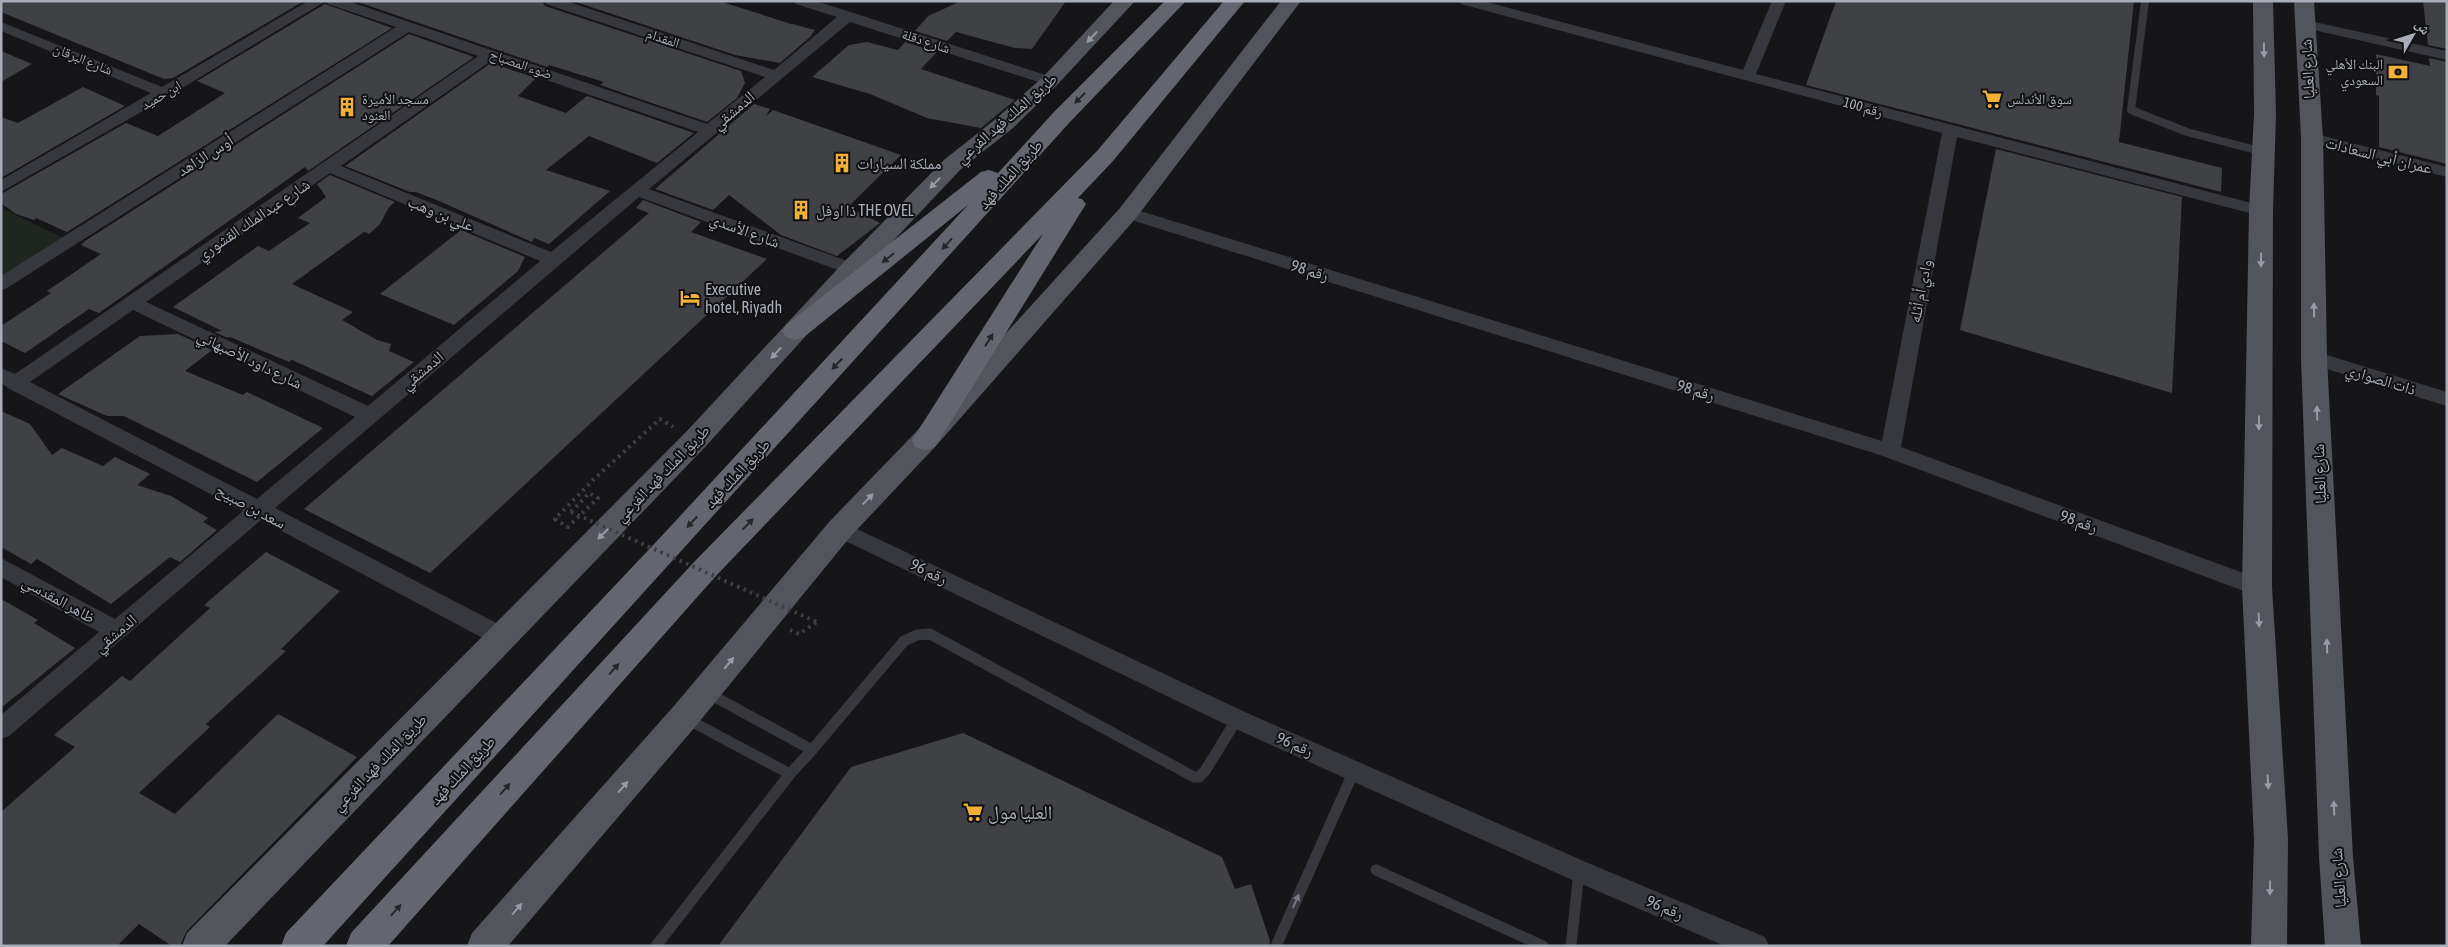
<svg xmlns="http://www.w3.org/2000/svg" width="2448" height="947" viewBox="0 0 2448 947" font-family="'Asap Condensed','Noto Naskh Arabic',sans-serif">
<rect width="100%" height="100%" fill="#161618"/>
<!-- green -->
<path fill="#1e261f" d="M1,208l65,31 -65,41z"/>
<!-- building -->
<g fill="#404145">
<path d="M1,1h303l-131,77 -9,1 -163,-67z"/>
<path d="M355,1h187l3,5 196,65 4,12 -8,15 -30,24 -107,-37 4,-3 -55,-17 -2,2z"/>
<path d="M573,1h146l69,22 27,7 -5,7 -30,26 -45,-8z"/>
<path d="M961,1h105l-34,48 -17,-1 -59,-16 -9,9 -32,-10 13,-15z"/>
<path d="M1836,1h298l-15,141 103,26 -1,24 -415,-107z"/>
<path d="M2423,1h24v48l-19,-4z"/>
<path d="M325,4l67,24 -325,204 -31,-14 -2,2 -18,-6 -15,-11v-9l125,-71 32,13 67,-43 -28,-12z"/>
<path d="M409,34l65,23 -166,114 -3,-4 -206,146 -10,-4 -64,44 -24,-12v-15l50,-33 -4,-2 54,-37 -20,-9 4,-4z"/>
<path d="M867,42l31,8 7,-8 32,10 -16,17 94,31 -34,28 -54,-10 -57,-24 -58,-17 37,-32z"/>
<path d="M1,51l31,13 -31,18z"/>
<path d="M2376,54l54,12 -1,-8 18,4v102l-68,-17v-51l-3,-1z"/>
<path d="M491,63l45,15 -18,18 48,17 21,-17 107,37 -37,30 -68,-27 -43,34 64,21 -61,53 -15,-6 -2,4 -93,-41 -23,-9h-6l-65,-26z"/>
<path d="M83,87l42,19 -124,72v-61l17,6z"/>
<path d="M754,104l16,5 -4,7 7,-6 128,45 -53,52 32,16 -43,33 -56,-21 -52,-40 -16,15 -58,-21z"/>
<path d="M1996,149l186,48 -10,196 -212,-63z"/>
<path d="M330,175l65,27 -6,5 -9,17 -11,10 -5,-2 -72,52 61,28 -11,8 35,20 14,4 -2,7 25,11 -42,34 -80,-36 -3,2 -59,-25 -2,1 -14,-6 8,-1 -49,-24 85,-61 11,5 41,-28 -12,-5 28,-21 -9,-13z"/>
<path d="M643,200l58,22 -10,10 76,27 -337,314 -126,-64 345,-296 -13,-5z"/>
<path d="M461,230l64,27 -7,14 -64,54 -74,-31z"/>
<path d="M178,334l34,16 -27,21 58,24 4,-3 76,36 -66,54 -133,-66h-17l-49,-22 82,-58z"/>
<path d="M1,411l29,13 22,31 10,-7 41,18 12,-9 35,17 -13,11 34,11 37,22 -5,4 14,8 -37,32 -10,-5 -59,47 -74,-45 -6,5 -30,-17z"/>
<path d="M266,552l74,39 -59,58 5,2 -80,73 4,3 -71,66 36,21 103,-100 79,43 -171,175 -6,14h-8l-33,-22 -22,22h-116v-134l74,-65 -21,-12 68,-59 8,5 80,-73 -6,-3z"/>
<path d="M1,599l37,21 -4,3 41,25 -74,60z"/>
<path d="M963,733l259,124 13,32 16,-5 19,57 -1,5h-551l133,-179z"/>
</g>
<g fill="none" stroke-linecap="round" stroke-linejoin="round">
<!-- path -->
<g stroke="#3d3f44" stroke-width="4" stroke-dasharray="2.5 4.5" stroke-linecap="butt">
<path d="M571,512l18,-19 9,5 -30,29 -13,-8 38,-39 67,-61 13,8"/>
<path d="M790,630l9,4 18,-12"/>
</g>
<!-- service-far1 -->
<path stroke="#37383d" stroke-width="8" d="M2145,1l-14,109 56,22 77,20"/>
<!-- service -->
<g stroke="#37383d" stroke-width="11">
<path d="M708,693l104,57 92,-109 13,-6 13,-1 264,143h5l6,-6 32,-52"/>
<path d="M790,774l22,-24"/>
<path d="M1376,870l167,76"/>
<path d="M656,946l134,-172 -103,-55"/>
<path d="M1276,946l78,-175"/>
<path d="M1571,946l8,-75"/>
</g>
<!-- minor -->
<g fill="#37383d" fill-rule="evenodd">
<path d="M308,1h18l-157,95 -168,96v-12l150,-87 -150,-62v-9l161,65z"/>
<path d="M326,1h22l359,123 58,-47 -219,-73 -2,-3h22l208,69 63,-53 -41,-13 -2,-3h22l239,77 3,3 -8,5 -5,-2 -195,-62 -201,167 209,76 3,4 -3,4 -6,2 -6,-2 -207,-76 -364,311 235,122 3,7 -3,7 -8,2 -8,-2 -233,-124 -252,216 -8,3v-24l98,-83 -98,-55v-19l114,61 128,-108 -235,-123 -7,-5v-15l14,6 463,-318 -69,-24 -402,256 -6,2v-14l395,-249 -68,-23zM491,61l207,71 -147,120 -210,-86zM330,173l210,88 -172,145 -222,-104zM133,310l222,107 -98,82 -227,-117z"/>
<path d="M1459,1h24l260,69 29,-69h14l-30,73 511,133 2,4 -2,4 -6,1 -304,-79 -56,310 364,134 3,6 -3,6 -8,3 -8,-3 -366,-137 -761,-239 -2,-4 2,-4h12l748,232 60,-308 -481,-129z"/>
<path d="M2305,20l142,31v9l-147,-33 -2,-3z"/>
<path d="M2312,133l135,34v10l-141,-36 -2,-3 2,-3z"/>
<path d="M2314,351l133,41v14l-140,-43 -2,-5 2,-5z"/>
<path d="M840,521l405,191 343,151 177,74 4,9h-44l-155,-67 -341,-153 -396,-191 -3,-6 3,-6z"/>
</g>
<!-- primary -->
<g fill="#53555c" fill-rule="evenodd">
<path d="M1114,1h21l-78,84 -44,43 -52,41 -100,106 -155,171 -481,500h-43l5,-13 499,-501 157,-169 102,-104 52,-41 46,-41z"/>
<path d="M1281,1h20l-165,217 -201,229 -85,90 -155,190 -187,219h-41l5,-13 201,-226 157,-186 85,-88 205,-225z"/>
<path d="M2253,1h20l3,113 -3,97 -1,376 16,252 -1,107h-36l3,-107 -12,-252 7,-376 5,-97z"/>
<path d="M2294,1h20l9,137 4,220 26,499 8,89h-36l-6,-89 -18,-499v-220z"/>
</g>
<!-- motorway -->
<g fill="#63666e" fill-rule="evenodd">
<path d="M1165,1h21l-116,121 -747,824h-42l5,-13 370,-391 312,-337 -164,132 -9,3 -9,-3 -4,-6 4,-6 195,-153 8,-2 9,3 56,-61z"/>
<path d="M1224,1h21l-132,160 -35,37 4,1 4,5 -151,243 -10,3 -10,-3 -3,-7 131,-206 -328,343 -327,369h-42l5,-13 344,-372 402,-410z"/>
</g>
<!-- path-bridge -->
<path stroke="#3d3f44" stroke-width="4" stroke-dasharray="2.5 4.5" stroke-linecap="butt" d="M571,512l246,110"/>
</g>
<!-- one-way arrows -->
<defs><path id="oneway-solid" d="M-6-.8H1V-3.2L6.5 0L1 3.2V.8H-6Z" transform="scale(1.25)"/></defs>
<g fill="#979ba6">
<use href="#oneway-solid" transform="translate(1092 37) rotate(133)"/>
<use href="#oneway-solid" transform="translate(2264 50) rotate(89)"/>
<use href="#oneway-solid" transform="translate(935 183) rotate(134)"/>
<use href="#oneway-solid" transform="translate(2261 260) rotate(91)"/>
<use href="#oneway-solid" transform="translate(2314 310) rotate(-91)"/>
<use href="#oneway-solid" transform="translate(776 353) rotate(133)"/>
<use href="#oneway-solid" transform="translate(2317 413) rotate(-92)"/>
<use href="#oneway-solid" transform="translate(2259 423) rotate(91)"/>
<use href="#oneway-solid" transform="translate(868 499) rotate(-46)"/>
<use href="#oneway-solid" transform="translate(603 534) rotate(135)"/>
<use href="#oneway-solid" transform="translate(2259 620) rotate(87)"/>
<use href="#oneway-solid" transform="translate(2327 646) rotate(-92)"/>
<use href="#oneway-solid" transform="translate(729 663) rotate(-50)"/>
<use href="#oneway-solid" transform="translate(2268 782) rotate(87)"/>
<use href="#oneway-solid" transform="translate(623 787) rotate(-49)"/>
<use href="#oneway-solid" transform="translate(2334 808) rotate(-92)"/>
<use href="#oneway-solid" transform="translate(2270 888) rotate(91)"/>
<use href="#oneway-solid" transform="translate(517 909) rotate(-49)"/>
</g>
<g fill="#26262a">
<use href="#oneway-solid" transform="translate(1080 98) rotate(135)"/>
<use href="#oneway-solid" transform="translate(947 244) rotate(132)"/>
<use href="#oneway-solid" transform="translate(888 258) rotate(142)"/>
<use href="#oneway-solid" transform="translate(989 340) rotate(-58)"/>
<use href="#oneway-solid" transform="translate(837 364) rotate(133)"/>
<use href="#oneway-solid" transform="translate(692 522) rotate(133)"/>
<use href="#oneway-solid" transform="translate(748 524) rotate(-46)"/>
<use href="#oneway-solid" transform="translate(614 669) rotate(-48)"/>
<use href="#oneway-solid" transform="translate(505 789) rotate(-48)"/>
<use href="#oneway-solid" transform="translate(396 910) rotate(-48)"/>
</g>
<use fill="#757881" href="#oneway-solid" transform="translate(1296 901) rotate(-66)"/>
<!-- icons -->
<defs>
<symbol id="bank-bare" viewBox="-9 -9 18 18"><path d="M-6-4H6V4H-6ZM0-2.3a2.3 2.3 0 1 0 0 4.6a2.3 2.3 0 1 0 0-4.6Z" fill="#f2b134" stroke="#111113" stroke-width="2.5" paint-order="stroke"/></symbol>
<symbol id="supermarket-bare" viewBox="-9 -9 18 18"><path d="M-6-5.5h2.5l.6 2H6L4.5 2H-2.5L-4.4-4H-6ZM-1.5 3.2a1.3 1.3 0 1 0 .1 0ZM3 3.2a1.3 1.3 0 1 0 .1 0Z" fill="#f2b134" stroke="#111113" stroke-width="2.5" paint-order="stroke"/></symbol>
<symbol id="building-bare" viewBox="-9 -9 18 18"><path d="M-4-6H4V6H1V3H-1V6H-4ZM-2.5-4.3h1.7v1.8h-1.7ZM.8-4.3h1.7v1.8H.8ZM-2.5-1h1.7V.8h-1.7ZM.8-1h1.7V.8H.8Z" fill="#f2b134" stroke="#111113" stroke-width="2.5" paint-order="stroke"/></symbol>
<symbol id="hotel-bare" viewBox="-9 -9 18 18"><path d="M-6-4.5h1.5V1H6V5H4.5V3h-9V5H-6ZM-4 0a1.8 1.8 0 1 1 3.6 0ZM.5 0V-2.5h3Q6-2.5 6 0Z" fill="#f2b134" stroke="#111113" stroke-width="2.5" paint-order="stroke"/></symbol>
</defs>
<g fill-rule="evenodd">
<use href="#bank-bare" x="2384" y="58" width="28" height="28"/>
<use href="#supermarket-bare" x="1978" y="85" width="28" height="28"/>
<use href="#building-bare" x="333" y="93" width="28" height="28"/>
<use href="#building-bare" x="828" y="149" width="28" height="28"/>
<use href="#building-bare" x="787" y="196" width="28" height="28"/>
<use href="#hotel-bare" x="676" y="284" width="28" height="28"/>
<use href="#supermarket-bare" x="959" y="798" width="28" height="28"/>
</g>
<g text-anchor="middle" dominant-baseline="central" stroke-width="4" stroke-linejoin="round" paint-order="stroke">
<!-- far-street labels -->
<g font-size="14" fill="#a8adb8" stroke="#111113">
<text transform="translate(663 38) rotate(18)">المقدام</text>
<text transform="translate(926 41) rotate(18)">شارع دقلة</text>
<text transform="translate(83 59) rotate(22)">شارع البرقان</text>
<text transform="translate(521 64) rotate(19)">ضوء المصباح</text>
<text transform="translate(161 95) rotate(-30)">ابن حميد</text>
<text transform="translate(1863 107) rotate(16)">رقم 100</text>
</g>
<!-- far-poi labels -->
<g font-size="14" fill="#a8adb8" stroke="#111113" text-anchor="start">
<text x="2383" y="64" text-anchor="end">البنك الأهلي<tspan x="2383" dy="16">السعودي</tspan></text>
<text x="362" y="99">مسجد الأميرة<tspan x="362" dy="16">العنود</tspan></text>
<text x="2007" y="99">سوق الأندلس</text>
</g>
<!-- street labels -->
<g font-size="16" fill="#a8adb8" stroke="#111113">
<text transform="translate(2307 69) rotate(-93)">شارع العليا</text>
<text transform="translate(733 110) rotate(-40)">الدمشقي</text>
<text transform="translate(1006 118) rotate(-41)">طريق الملك فهد الفرعي</text>
<text transform="translate(205 155) rotate(-32)">أوس الزاهد</text>
<text transform="translate(2379 155) rotate(14)">عمران أبي السعادات</text>
<text transform="translate(1010 174) rotate(-48)">طريق الملك فهد</text>
<text transform="translate(441 213) rotate(22)">علي بن وهب</text>
<text transform="translate(253 219) rotate(-34)">شارع عبدالملك القشوري</text>
<text transform="translate(745 230) rotate(20)">شارع الأسدي</text>
<text transform="translate(1310 270) rotate(17)">رقم 98</text>
<text transform="translate(1920 291) rotate(-79)">وادي أم أثله</text>
<text transform="translate(250 359) rotate(26)">شارع داود الأصبهاني</text>
<text transform="translate(422 370) rotate(-40)">الدمشقي</text>
<text transform="translate(2381 379) rotate(17)">ذات الصواري</text>
<text transform="translate(1696 390) rotate(17)">رقم 98</text>
<text transform="translate(662 473) rotate(-46)">طريق الملك فهد الفرعي</text>
<text transform="translate(737 473) rotate(-47)">طريق الملك فهد</text>
<text transform="translate(2319 474) rotate(-92)">شارع العليا</text>
<text transform="translate(251 506) rotate(28)">سعد بن صبيح</text>
<text transform="translate(2079 521) rotate(20)">رقم 98</text>
<text transform="translate(929 571) rotate(26)">رقم 96</text>
<text transform="translate(59 599) rotate(29)">ظاهر المقدسي</text>
<text transform="translate(115 633) rotate(-40)">الدمشقي</text>
<text transform="translate(1295 744) rotate(24)">رقم 96</text>
<text transform="translate(379 762) rotate(-46)">طريق الملك فهد الفرعي</text>
<text transform="translate(462 770) rotate(-47)">طريق الملك فهد</text>
<text transform="translate(2338 878) rotate(-94)">شارع العليا</text>
<text transform="translate(1665 907) rotate(23)">رقم 96</text>
</g>
<!-- poi labels -->
<g font-size="16" fill="#a8adb8" stroke="#111113" text-anchor="start">
<text x="857" y="163">مملكة السيارات</text>
<text x="816" y="210">ذا اوفل THE OVEL</text>
<text x="705" y="289">Executive<tspan x="705" dy="18">hotel, Riyadh</tspan></text>
</g>
<!-- near-poi labels -->
<g font-size="19" fill="#a8adb8" stroke="#111113" text-anchor="start">
<text x="988" y="812">العليا مول</text>
</g>
</g>
<!-- border -->
<rect width="2448" height="947" fill="none" stroke="#a8adb8" stroke-width="5"/>
<!-- north arrow -->
<g transform="translate(2413 35) rotate(51)" stroke="#111113" stroke-width="4" paint-order="stroke">
<path d="M0-4L9 19L0 12L-9 19Z" fill="#a8adb8"/>
<text y="-8" font-size="14" font-weight="bold" text-anchor="middle" fill="#a8adb8">ش</text>
</g>
</svg>
